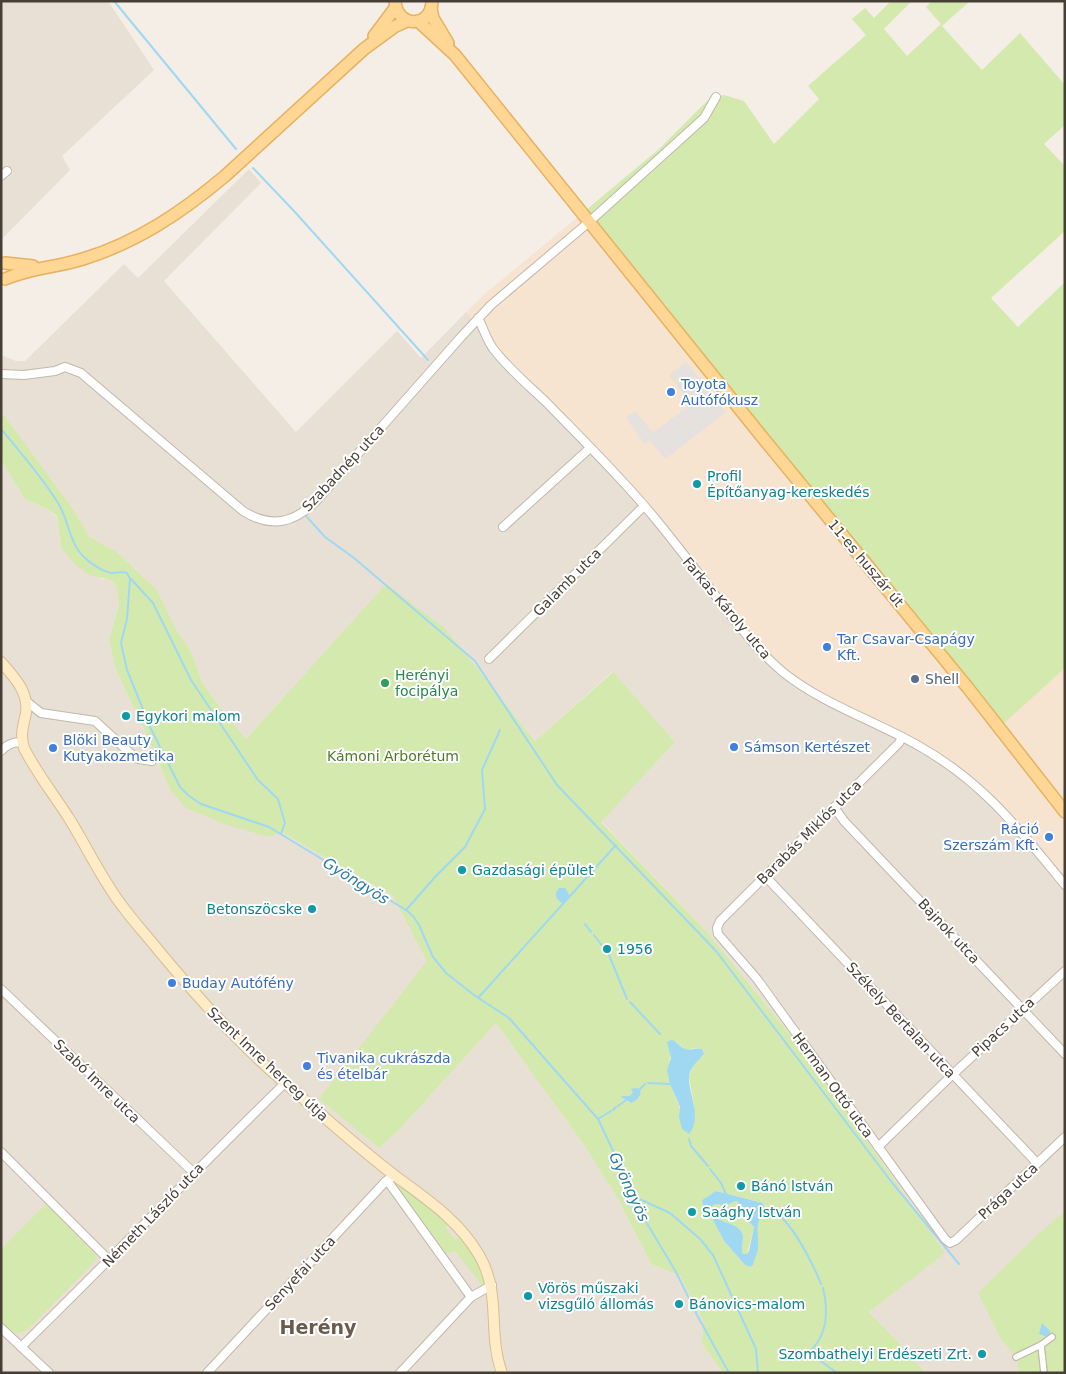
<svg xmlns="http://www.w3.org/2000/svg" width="1066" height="1374" viewBox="0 0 1066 1374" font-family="'DejaVu Sans',sans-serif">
<rect width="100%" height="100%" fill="#f4eee6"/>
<!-- residential -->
<g fill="#e8e0d4">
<path d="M1,1h107l46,69 -92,86 8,14 -69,70z"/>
<path d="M249,169l12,14 -97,98 132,151 101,-101 24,27 45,-46 295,334 47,40 95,49 68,43 26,22 68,81v492h-140l-20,-24 -36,-37 75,-59 -134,-194 -103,-127 -106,-111 74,-79 -63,-70 -77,69 -90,-113 -59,-43 -140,154 -27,-33 -17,-24 -10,-29 -15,-22 -20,-41 -40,-38 -27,-15 -19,-31 -68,-92 -2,-3v-56l15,6h9l99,-97 14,14z"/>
<path d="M1,460l24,39 22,10 10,8 4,30 40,32h7l8,6 3,20 -10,34 6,29 41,87 14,35 111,42 112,64 35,65 -108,138 59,49 21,-19 96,-106 88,122 34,54 33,65 29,12 23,44 -1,24 21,29h-722z"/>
</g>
<!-- commercial -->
<path fill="#f6e3d0" d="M585,211l372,455 44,60 64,-58v213l-68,-81 -26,-22 -68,-43 -95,-49 -21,-14 -15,-14 -306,-346 19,-18z"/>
<!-- green -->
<g fill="#d4e9ae" fill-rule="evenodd">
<path d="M891,1h21l-28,28 23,27 34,-32 -15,-17 6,-6h38l-28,25 40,44 38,-37 45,52v40l-21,19 21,22v65l-74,67 27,29 47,-45v386l-64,58 -44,-60 -142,-168 -230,-287 75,-63 51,-51 13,-2 20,6 30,43 45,-45 -11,-13 58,-51 -14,-16 13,-11 9,10z"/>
<path d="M1,411l70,95 19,31 27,15 40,38 20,41 15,22 10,29 17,24 27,33 140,-155 59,44 90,113 78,-69 62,70 -74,80 106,110 103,127 135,194 -76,59 36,37 20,24h-202l-21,-29 1,-24 -23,-44 -29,-12 -33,-65 -34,-54 -88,-122 -96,106 -21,19 -60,-49 108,-138 -34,-65 -112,-64 -12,5 -45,-13 -38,-16 -16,-18 -14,-35 -41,-87 -6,-29 10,-34 -3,-20 -8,-6 -17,-3 -17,-12 -13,-17 -4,-31 -10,-7 -22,-10 -24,-39zM676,1041c13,16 12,4 26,8l2,5 -11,12 -4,11 5,28 -14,17c-1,-5 1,-11 -1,-16 0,-2 -2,-4 -3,-7 -9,-22 -10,-37 0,-58zM632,1089l8,8 -9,6 -6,-3 -3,-4h8l3,-4zM716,1191l47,12 4,10 -6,3 -2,3 -9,48 -5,-2 -21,-24 -11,-21 -9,-11 -2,-9z"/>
<path d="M394,1177l56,46 -5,4 10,13 8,-4 15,23 10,25 -6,1 -27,-34 -12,4 -54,-72z"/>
<path d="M735,1201l6,2c3,4 2,6 3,11 1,5 6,9 10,13l-7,27h-4l-1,-4 1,-12c-3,-3 -6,-9 -11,-12 -8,-6 -18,-5 -22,-17l2,-4 6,-1 8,2z"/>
<path d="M46,1204l51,52 -1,4 -69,70c-14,6 -16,2 -26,-7v-74z"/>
<path d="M1065,1211v162h-45l-4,-16 -16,-20 -22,-44 54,-53z"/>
</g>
<!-- parking -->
<path fill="#e4e1de" d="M686,362l40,50 -61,47 -15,-19 -5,4 -19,-26 9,-7 18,22 38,-29 -22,-29z"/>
<!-- water -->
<g fill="#a0d8f2" fill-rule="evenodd">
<path d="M559,888h6l5,8 -6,8c-8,-4 -11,-9 -5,-16z"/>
<path d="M671,1040c7,1 8,7 14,9 7,2 11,-2 17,0l2,5c-6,7 -14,13 -15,23 -1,16 14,41 0,57l-7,-5 -3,-12 1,-10 -10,-23 -3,-14 4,-12 -4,-16z"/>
<path d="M636,1088l4,1c2,8 -3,11 -9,14l-10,-6 1,-1h8l3,-4 -2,-3z"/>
<path d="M716,1191l47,12 4,10 -1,3h-5c-6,10 -2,21 -3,33 -1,5 -4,11 -5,16l-3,2 -5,-2 -21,-24 -11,-21 -9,-11 -2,-9zM735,1201c10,3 7,8 11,16 1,4 5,7 8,10l-5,24 -2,3h-4c-3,-7 2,-14 -1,-21 -6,-13 -27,-8 -32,-24l3,-4 5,-1 8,2z"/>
<path d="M1042,1323l8,8v3l-3,3 -8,-3z"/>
</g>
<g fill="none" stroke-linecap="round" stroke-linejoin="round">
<!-- stream -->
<g stroke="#a0d8f2" stroke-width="2">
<path d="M114,1l122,148"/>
<path d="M253,168l41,43 134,149"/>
<path d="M1,429c20,24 41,48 57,74 11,17 11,41 27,55 6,6 19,14 27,15 6,0 10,-2 15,0l3,6 -3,40 -6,24 6,27 24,59 29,58 9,9 12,8 68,23 137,83 7,6 6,9 14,32 13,16 28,22 35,23 89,101 37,78 7,18 34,57 21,43 32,58"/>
<path d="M306,516l19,21 29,21 121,103 82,124 159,166 174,229 69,84"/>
<path d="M131,579l22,24 38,77 67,100 20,19 7,24 -4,11"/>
<path d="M406,910l30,-34 29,-29 20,-38 -3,-39 18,-40"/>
<path d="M585,924l6,8"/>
<path d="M594,935l13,17"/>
<path d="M609,955l18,44"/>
<path d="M479,997l137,-152"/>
<path d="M630,1002l30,32"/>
<path d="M648,1083l23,1"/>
<path d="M639,1090l6,-6"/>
<path d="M618,1106l8,-6"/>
<path d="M613,1110l3,-3"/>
<path d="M598,1119l13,-8"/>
<path d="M689,1139l2,7 17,20"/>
<path d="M710,1169l11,14 5,11"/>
<path d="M635,1197l35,16 30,26 13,16 43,94 2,24"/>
<path d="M772,1210c20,11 41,54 49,74"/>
<path d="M812,1352l-1,-2c17,-16 17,-41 12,-62"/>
<path d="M814,1356l23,17"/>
</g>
<defs>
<g id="pedestrian">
<path d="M1016,1357l25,-12"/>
<path d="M1044,1373l-3,-28 11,-8"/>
</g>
<g id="minor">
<path d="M1,176l6,-5"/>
<path d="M478,318c6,11 9,24 17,33 15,19 33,34 50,50 37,38 75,75 108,115 25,30 48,61 72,92 18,23 36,46 59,65 39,31 91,48 135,73 64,36 100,83 146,139"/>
<path d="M1,374l23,1 31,-4 10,-4 16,6 162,138c29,18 52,12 75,-12l143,-162 30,-32 98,-83 115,-104 12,-21"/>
<path d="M503,527l87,-79"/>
<path d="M489,659l155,-153"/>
<path d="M26,701l15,12 54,8 35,32 8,6 14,2"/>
<path d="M902,737l-3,6 -179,178 -3,7 1,6 39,45 188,260 5,4 6,-3 109,-103"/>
<path d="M1,751c7,-7 12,-9 21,-9"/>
<path d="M834,807l10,14 221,233"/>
<path d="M765,876l272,287"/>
<path d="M1,989l193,184"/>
<path d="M878,1147l74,-72 113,-104"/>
<path d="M1,1152l108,108"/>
<path d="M385,1182l4,1 82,114"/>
<path d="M1,1328l48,45"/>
<path d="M21,1347c89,-87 175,-177 264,-264"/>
<path d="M207,1373l178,-191 9,-7"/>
<path d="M400,1373l71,-76 21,-12"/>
</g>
<path id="secondary" d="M1,662c13,15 28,30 25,51 -3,14 -6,22 -2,35 13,26 31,48 46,72 18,29 32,60 53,87 11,15 24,29 36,44 39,47 79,92 126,132 36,31 71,63 109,92 31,23 65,45 85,80 23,39 8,77 23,118"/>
<g id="primary">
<path d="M395,1c2,28 37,27 37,0"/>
<path d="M431,8l2,10 15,25"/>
<path d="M418,21l37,34 308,383 205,250 97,124"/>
<path d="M374,36l21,-28"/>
<path d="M5,263l28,3"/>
<path d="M5,279c24,-11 53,-12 78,-20 55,-17 99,-47 142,-83l139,-127 30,-22 13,-6"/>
</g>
</defs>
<!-- pedestrian casing -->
<use href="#pedestrian" stroke="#c2b8ab" stroke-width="8"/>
<!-- minor casing -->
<use href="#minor" stroke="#c2b8ab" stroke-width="10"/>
<!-- secondary casing -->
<use href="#secondary" stroke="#d5be95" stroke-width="12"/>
<!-- primary casing -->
<use href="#primary" stroke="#e7b261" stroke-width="14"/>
<!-- pedestrian -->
<use href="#pedestrian" stroke="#fff" stroke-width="5.5"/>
<!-- minor -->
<use href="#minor" stroke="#fff" stroke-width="8"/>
<!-- secondary -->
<use href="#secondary" stroke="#ffebc5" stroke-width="10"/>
<!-- primary -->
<use href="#primary" stroke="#ffd694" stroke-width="11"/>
</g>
<!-- markers -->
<g fill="#3f7fe0" stroke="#fff" stroke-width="2">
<circle cx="671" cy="392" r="5"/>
<circle cx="827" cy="647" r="5"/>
<circle cx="734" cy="747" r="5"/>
<circle cx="53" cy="748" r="5"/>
<circle cx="1049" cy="837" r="5"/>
<circle cx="172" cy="983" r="5"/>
<circle cx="307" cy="1066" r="5"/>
</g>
<g fill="#0f9aa8" stroke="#fff" stroke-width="2">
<circle cx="697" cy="484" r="5"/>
<circle cx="126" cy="716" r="5"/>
<circle cx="462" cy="870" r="5"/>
<circle cx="312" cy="909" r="5"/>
<circle cx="607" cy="949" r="5"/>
<circle cx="741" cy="1186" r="5"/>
<circle cx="692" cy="1212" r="5"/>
<circle cx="528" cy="1296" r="5"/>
<circle cx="679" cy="1304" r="5"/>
<circle cx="982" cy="1354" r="5"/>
</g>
<circle fill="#5c6f8a" stroke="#fff" stroke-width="2" cx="915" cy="679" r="5"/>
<circle fill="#2e9e5b" stroke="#fff" stroke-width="2" cx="385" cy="683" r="5"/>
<g text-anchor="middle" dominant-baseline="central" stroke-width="4" stroke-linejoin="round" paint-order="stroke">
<!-- shop labels -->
<g font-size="14" fill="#366cbe" stroke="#fff" text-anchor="start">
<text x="681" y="384">Toyota<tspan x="681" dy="16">Autófókusz</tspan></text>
<text x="837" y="639">Tar Csavar-Csapágy<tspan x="837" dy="16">Kft.</tspan></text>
<text x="63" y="740">Blöki Beauty<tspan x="63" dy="16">Kutyakozmetika</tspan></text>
<text x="744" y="747">Sámson Kertészet</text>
<text x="1039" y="829" text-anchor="end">Ráció<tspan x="1039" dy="16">Szerszám Kft.</tspan></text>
<text x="182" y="983">Buday Autófény</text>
<text x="317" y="1058">Tivanika cukrászda<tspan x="317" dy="16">és ételbár</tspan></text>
</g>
<!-- street labels -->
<g font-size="14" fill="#473e35" stroke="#fff">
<text transform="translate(343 468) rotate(-47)">Szabadnép utca</text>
<text transform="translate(866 563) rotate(50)">11-es huszár út</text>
<text transform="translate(567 582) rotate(-45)">Galamb utca</text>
<text transform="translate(727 608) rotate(50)">Farkas Károly utca</text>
<text transform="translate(809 832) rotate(-45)">Barabás Miklós utca</text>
<text transform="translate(949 931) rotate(47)">Bajnok utca</text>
<text transform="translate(901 1020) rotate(47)">Székely Bertalan utca</text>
<text transform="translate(1003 1027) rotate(-43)">Pipacs utca</text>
<text transform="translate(268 1064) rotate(43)">Szent Imre herceg útja</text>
<text transform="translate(97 1081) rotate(44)">Szabó Imre utca</text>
<text transform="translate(833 1085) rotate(54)">Herman Ottó utca</text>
<text transform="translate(1008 1191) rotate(-43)">Prága utca</text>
<text transform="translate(153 1215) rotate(-46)">Németh László utca</text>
<text transform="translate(300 1273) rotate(-47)">Senyefai utca</text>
</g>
<!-- culture labels -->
<g font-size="14" fill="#0d838f" stroke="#fff" text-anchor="start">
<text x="707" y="476">Profil<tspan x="707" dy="16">Építőanyag-kereskedés</tspan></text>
<text x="136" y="716">Egykori malom</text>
<text x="472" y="870">Gazdasági épület</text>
<text x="302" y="909" text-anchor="end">Betonszöcske</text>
<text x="617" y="949">1956</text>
<text x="751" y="1186">Bánó lstván</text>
<text x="702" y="1212">Saághy István</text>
<text x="538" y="1288">Vörös műszaki<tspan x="538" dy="16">vizsgűló állomás</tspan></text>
<text x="689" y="1304">Bánovics-malom</text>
<text x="972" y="1354" text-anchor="end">Szombathelyi Erdészeti Zrt.</text>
</g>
<!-- leisure labels -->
<g font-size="14" fill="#27864d" stroke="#fff" text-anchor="start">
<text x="395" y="675">Herényi<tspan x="395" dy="16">focipálya</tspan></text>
</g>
<!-- service labels -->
<g font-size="14" fill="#4e5e75" stroke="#fff" text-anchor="start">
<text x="925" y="679">Shell</text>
</g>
<!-- park labels -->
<g font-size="14" fill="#4e7a27" stroke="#fff">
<text x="393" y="756">Kámoni Arborétum</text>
</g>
<!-- water labels -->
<g font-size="15" font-style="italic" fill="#287ca6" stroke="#fff">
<text transform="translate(356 881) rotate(32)">Gyöngyös</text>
<text transform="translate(629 1187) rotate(65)">Gyöngyös</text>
</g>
<!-- district labels -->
<g font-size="19" font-weight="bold" fill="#6a5b4c" stroke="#fff">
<text x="318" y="1327">Herény</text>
</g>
</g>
<!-- border -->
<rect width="1066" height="1374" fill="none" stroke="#473e35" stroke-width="5"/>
</svg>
